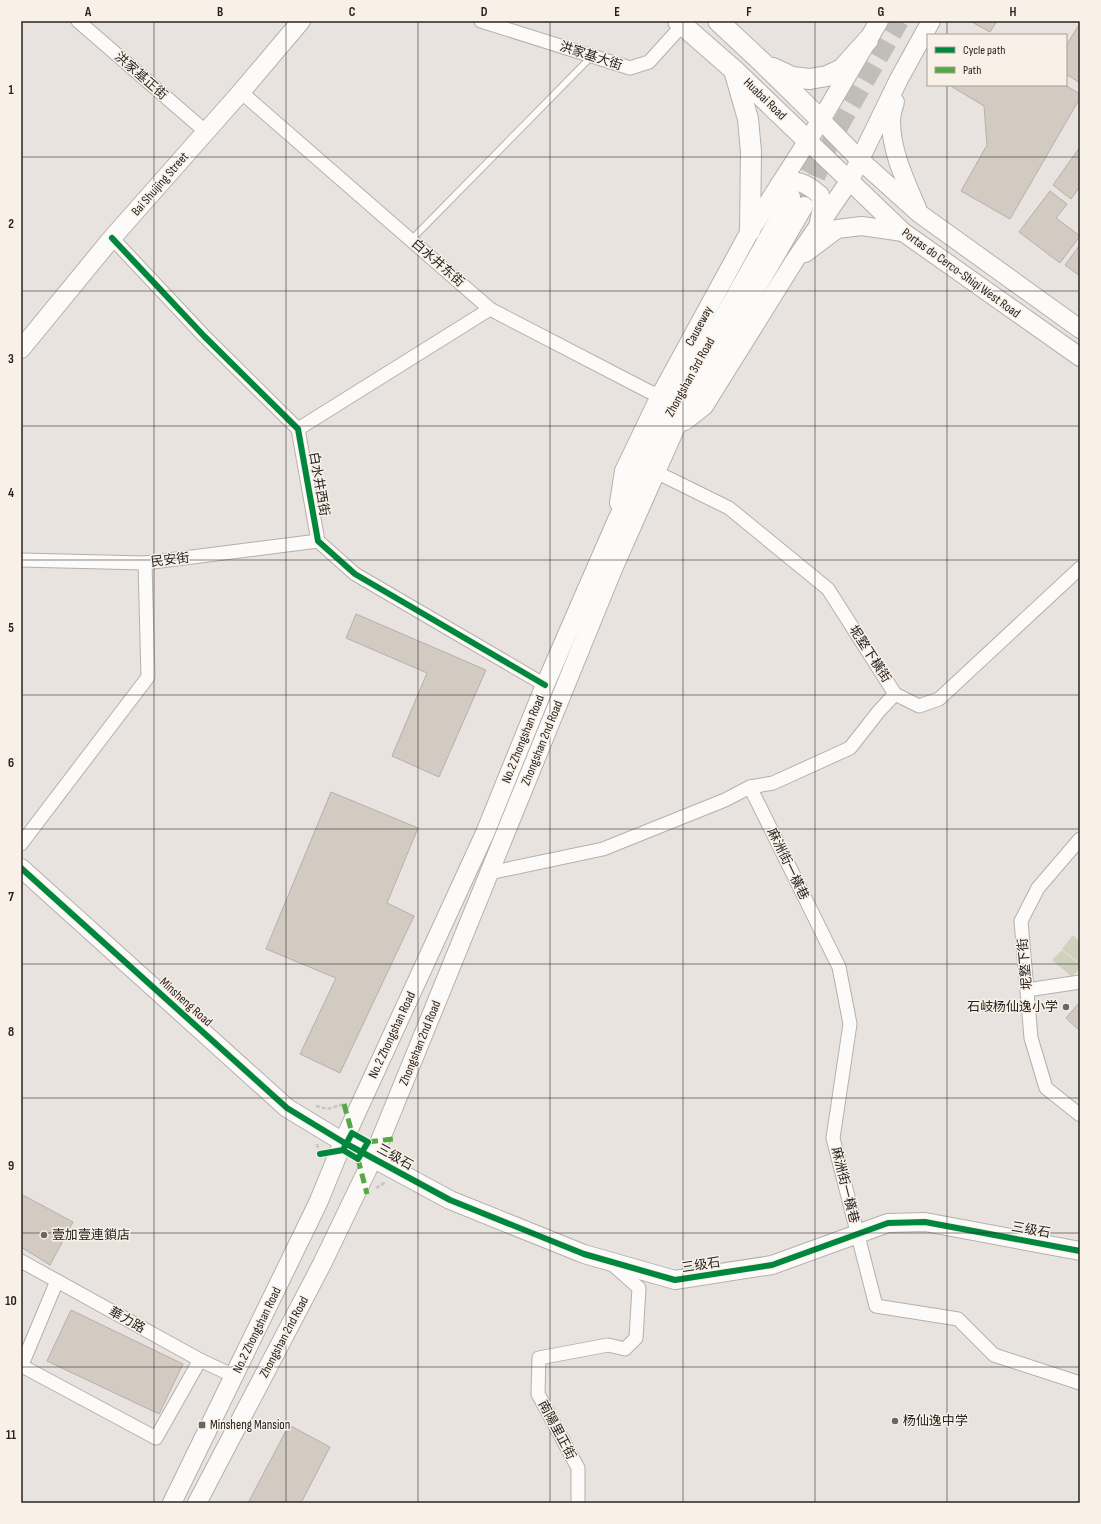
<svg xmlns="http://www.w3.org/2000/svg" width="1101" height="1524" viewBox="0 0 1101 1524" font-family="'Sofia Sans Condensed','Noto Sans SC',sans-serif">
<rect width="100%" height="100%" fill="#e8e3de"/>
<!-- green -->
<g fill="#ced2bc">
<path d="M1073,935l7,7v22l-18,-15z"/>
<path d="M1062,950l18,15v3l-8,9 -20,-17z"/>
</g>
<!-- building -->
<g fill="#d3cac2" stroke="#b4b0ac">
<path d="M970,21h27l-7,11z"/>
<path d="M1080,23v60l-14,-9v-28z"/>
<path d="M949,85h116l15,9v4l-70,121 -49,-28 26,-46 -3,-39z"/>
<path d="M1080,147v39l-9,13 -18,-14z"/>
<path d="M1050,191l17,13 -11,14 24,18 -20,27 -41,-31z"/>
<path d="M1080,245v31l-15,-11z"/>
<path d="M356,614l130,56 -47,107 -47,-21 35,-83 -81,-35z"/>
<path d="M331,792l87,36 -31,75 27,13 -74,157 -40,-19 36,-76 -70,-29z"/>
<path d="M1080,1002v29l-14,-13z"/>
<path d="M21,1194l52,28 -23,43 -29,-18z"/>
<path d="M71,1310l112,54 -24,50 -112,-53z"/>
<path d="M289,1425l41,22 -29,56h-53z"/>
</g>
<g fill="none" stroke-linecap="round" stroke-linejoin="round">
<!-- secondary-tunnel -->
<g stroke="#c1bdb8" stroke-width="18" stroke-dasharray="18 9" stroke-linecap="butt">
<path d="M792,195l26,-50"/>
<path d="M806,202l24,-59 70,-122"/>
</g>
<defs>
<path id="lane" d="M411,240l181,-184"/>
<g id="street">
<path d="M78,21l127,110"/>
<path d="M481,21l149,47 19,-6 37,-41"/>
<path d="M241,92l249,217 158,82 12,5"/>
<path d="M112,238l92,98 94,93 20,112 37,33 190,111"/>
<path d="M298,429l192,-120"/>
<path d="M656,472l73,36 99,81 67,105 24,12 20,-7 141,-131"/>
<path d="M21,560l124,3 173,-22"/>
<path d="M750,787l89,180 11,57 -17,114 43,168 82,13 36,36 86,28"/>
<path d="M1080,839l-42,49 -17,33 10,117 15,50 34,27"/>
<path d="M21,844l127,-167 -3,-114"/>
<path d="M489,873l114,-24 122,-49 25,-13 23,-4 77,-35 29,-37 16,-17"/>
<path d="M1027,990l53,-8"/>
<path d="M21,1261l179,99 34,16"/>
<path d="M22,1366l134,72 44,-78"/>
<path d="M21,1367l36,-86"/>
<path d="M578,1503v-35l-40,-74 1,-36 69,-13 17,4 11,-11 3,-50 -27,-24"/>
</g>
<g id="secondary">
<path d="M895,102c-2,6 -4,13 -4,19 0,30 14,59 26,87"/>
<path d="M821,120l39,40 60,54 160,115"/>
<path d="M807,140l96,92 177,125"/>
<path d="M779,185c18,-7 27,-2 41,10l2,13 -3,14"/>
<path d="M805,253l32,-24 25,-3 41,6"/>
<path d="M21,349l91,-111 129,-146 60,-71"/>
<path d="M685,421l19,-15 91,-146 55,-80 49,-101 32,-58"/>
<path d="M619,503l5,-32 36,-75 90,-165 71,-111 58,-99"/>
<path d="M21,868l266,240 56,34 107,58 134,54 91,26 97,-15 116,-42 37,-1 155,29"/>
<path d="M172,1503l146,-300 25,-61 142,-309 60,-148 71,-163 48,-99 127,-226"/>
<path d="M197,1503l125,-239 51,-106 240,-589 62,-140 129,-223"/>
</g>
<g id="primary">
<path d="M678,21l56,49 73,70"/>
<path d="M718,21l46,43 57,56"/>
<path d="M773,68l19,9 18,2 17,-3 15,-7 26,-29"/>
<path d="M734,70l14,49 3,33 -1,79"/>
</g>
</defs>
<!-- lane casing -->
<use href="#lane" stroke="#b4b0ac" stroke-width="8"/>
<!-- street casing -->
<use href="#street" stroke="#b4b0ac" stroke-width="15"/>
<!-- secondary casing -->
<use href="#secondary" stroke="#b4b0ac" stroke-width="20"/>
<!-- primary casing -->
<use href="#primary" stroke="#b4b0ac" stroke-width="22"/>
<!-- path -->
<g stroke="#c6c5c4" stroke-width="2.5" stroke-dasharray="4 2" stroke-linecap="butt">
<path d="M316,1106l11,3 17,-5"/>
<path d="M317,1144l3,11"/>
<path d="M376,1188l10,-6"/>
</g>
<!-- lane -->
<use href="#lane" stroke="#fcfbfa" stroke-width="6"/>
<!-- street -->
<use href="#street" stroke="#fcfbfa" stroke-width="13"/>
<!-- secondary -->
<use href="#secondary" stroke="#fcfbfa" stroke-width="18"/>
<!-- primary -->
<use href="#primary" stroke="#fcfbfa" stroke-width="20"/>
<!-- quiet -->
<g stroke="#53aa43" stroke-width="5" stroke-dasharray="10 5" stroke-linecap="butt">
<path d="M344,1104l8,29"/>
<path d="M368,1142l25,-3"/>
<path d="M358,1159l9,35"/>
</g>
<defs>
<g id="cycleway">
<path d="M112,238l92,98 94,93 20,112 37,33 190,111"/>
<path d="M21,868l266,240 56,34 107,58 134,54 91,26 97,-15 116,-42 37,-1 155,29"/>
<path d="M320,1154l23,-4 15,9 10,-17 -16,-9 -9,17"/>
</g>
</defs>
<!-- cycleway casing -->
<use href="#cycleway" stroke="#f9f0e8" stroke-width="8"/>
<!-- cycleway -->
<use href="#cycleway" stroke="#00873e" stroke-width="6"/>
</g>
<!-- grid -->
<path fill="none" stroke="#262320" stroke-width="1" stroke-opacity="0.55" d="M154,21v1482M286,21v1482M418,21v1482M550,21v1482M683,21v1482M815,21v1482M947,21v14M947,85v1418M21,157h1059M21,291h1059M21,426h1059M21,560h1059M21,695h1059M21,829h1059M21,964h1059M21,1098h1059M21,1233h1059M21,1367h1059"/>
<!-- markers -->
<g fill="#6a6662" stroke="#f9f0e8" stroke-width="1.5">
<circle cx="1066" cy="1007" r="4"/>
<circle cx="44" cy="1235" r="4"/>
<circle cx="895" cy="1421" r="4"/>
<rect x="198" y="1421" width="8" height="8" rx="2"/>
</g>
<g text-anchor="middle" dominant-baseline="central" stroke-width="3" stroke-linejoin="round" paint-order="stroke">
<!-- street labels -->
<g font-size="13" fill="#262320" stroke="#f9f0e8">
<text transform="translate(591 56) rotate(18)">洪家基大街</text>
<text transform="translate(141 76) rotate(41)">洪家基正街</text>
<text transform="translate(765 99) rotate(44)">Huabai Road</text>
<text transform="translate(160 184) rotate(-49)">Bai Shuijing Street</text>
<text transform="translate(438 263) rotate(41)">白水井东街</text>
<text transform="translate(961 273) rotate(36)">Portas do Cerco-Shiqi West Road</text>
<text transform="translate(699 326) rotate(-62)">Causeway</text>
<text transform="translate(690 377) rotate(-61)">Zhongshan 3rd Road</text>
<text transform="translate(319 484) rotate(80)">白水井西街</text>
<text transform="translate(170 560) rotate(-7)">民安街</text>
<text transform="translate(870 654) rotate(57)">坭墪下橫街</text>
<text transform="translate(523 739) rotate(-68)">No.2 Zhongshan Road</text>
<text transform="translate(542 743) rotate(-68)">Zhongshan 2nd Road</text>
<text transform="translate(788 864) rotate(64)">麻洲街一橫巷</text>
<text transform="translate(1025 964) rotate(-95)">坭墪下街</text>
<text transform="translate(186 1002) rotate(42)">Minsheng Road</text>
<text transform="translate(392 1035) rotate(-65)">No.2 Zhongshan Road</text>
<text transform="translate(420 1043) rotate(-68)">Zhongshan 2nd Road</text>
<text transform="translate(395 1157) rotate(29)">三级石</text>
<text transform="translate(845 1185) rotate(76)">麻洲街一橫巷</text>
<text transform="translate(1031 1230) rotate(10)">三级石</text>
<text transform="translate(701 1265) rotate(-9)">三级石</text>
<text transform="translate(127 1320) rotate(29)">華力路</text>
<text transform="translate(257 1330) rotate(-64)">No.2 Zhongshan Road</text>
<text transform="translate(284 1337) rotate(-62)">Zhongshan 2nd Road</text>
<text transform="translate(557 1430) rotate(62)">南陽里正街</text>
</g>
<!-- poi labels -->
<g font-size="13" fill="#262320" stroke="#f9f0e8" text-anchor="start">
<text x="1058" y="1007" text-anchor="end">石岐杨仙逸小学</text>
<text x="52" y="1235">壹加壹連鎖店</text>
<text x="903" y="1421">杨仙逸中学</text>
<text x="210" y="1425">Minsheng Mansion</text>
</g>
</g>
<!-- border -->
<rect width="1101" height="1524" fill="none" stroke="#f9f0e8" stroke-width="44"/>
<!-- legend -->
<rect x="927" y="34" width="140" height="52" fill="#f9f0e8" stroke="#a59e98"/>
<rect x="935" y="47" width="20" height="6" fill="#00873e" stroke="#a59e98"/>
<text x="963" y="54" font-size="12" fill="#262320">Cycle path</text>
<rect x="935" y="67" width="20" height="6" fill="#53aa43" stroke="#a59e98"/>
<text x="963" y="74" font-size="12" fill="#262320">Path</text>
<rect x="22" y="22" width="1057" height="1480" fill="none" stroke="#262320" stroke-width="1.5"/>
<g font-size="13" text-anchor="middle" font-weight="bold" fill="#262320">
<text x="88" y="16">A</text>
<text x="220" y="16">B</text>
<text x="352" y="16">C</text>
<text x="484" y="16">D</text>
<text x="617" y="16">E</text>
<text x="749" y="16">F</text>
<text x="881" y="16">G</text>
<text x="1013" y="16">H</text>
<text x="11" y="94">1</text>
<text x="11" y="228">2</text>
<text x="11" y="363">3</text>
<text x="11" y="497">4</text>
<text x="11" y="632">5</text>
<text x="11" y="767">6</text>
<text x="11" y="901">7</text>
<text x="11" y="1036">8</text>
<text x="11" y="1170">9</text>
<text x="11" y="1305">10</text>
<text x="11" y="1439">11</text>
</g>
</svg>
